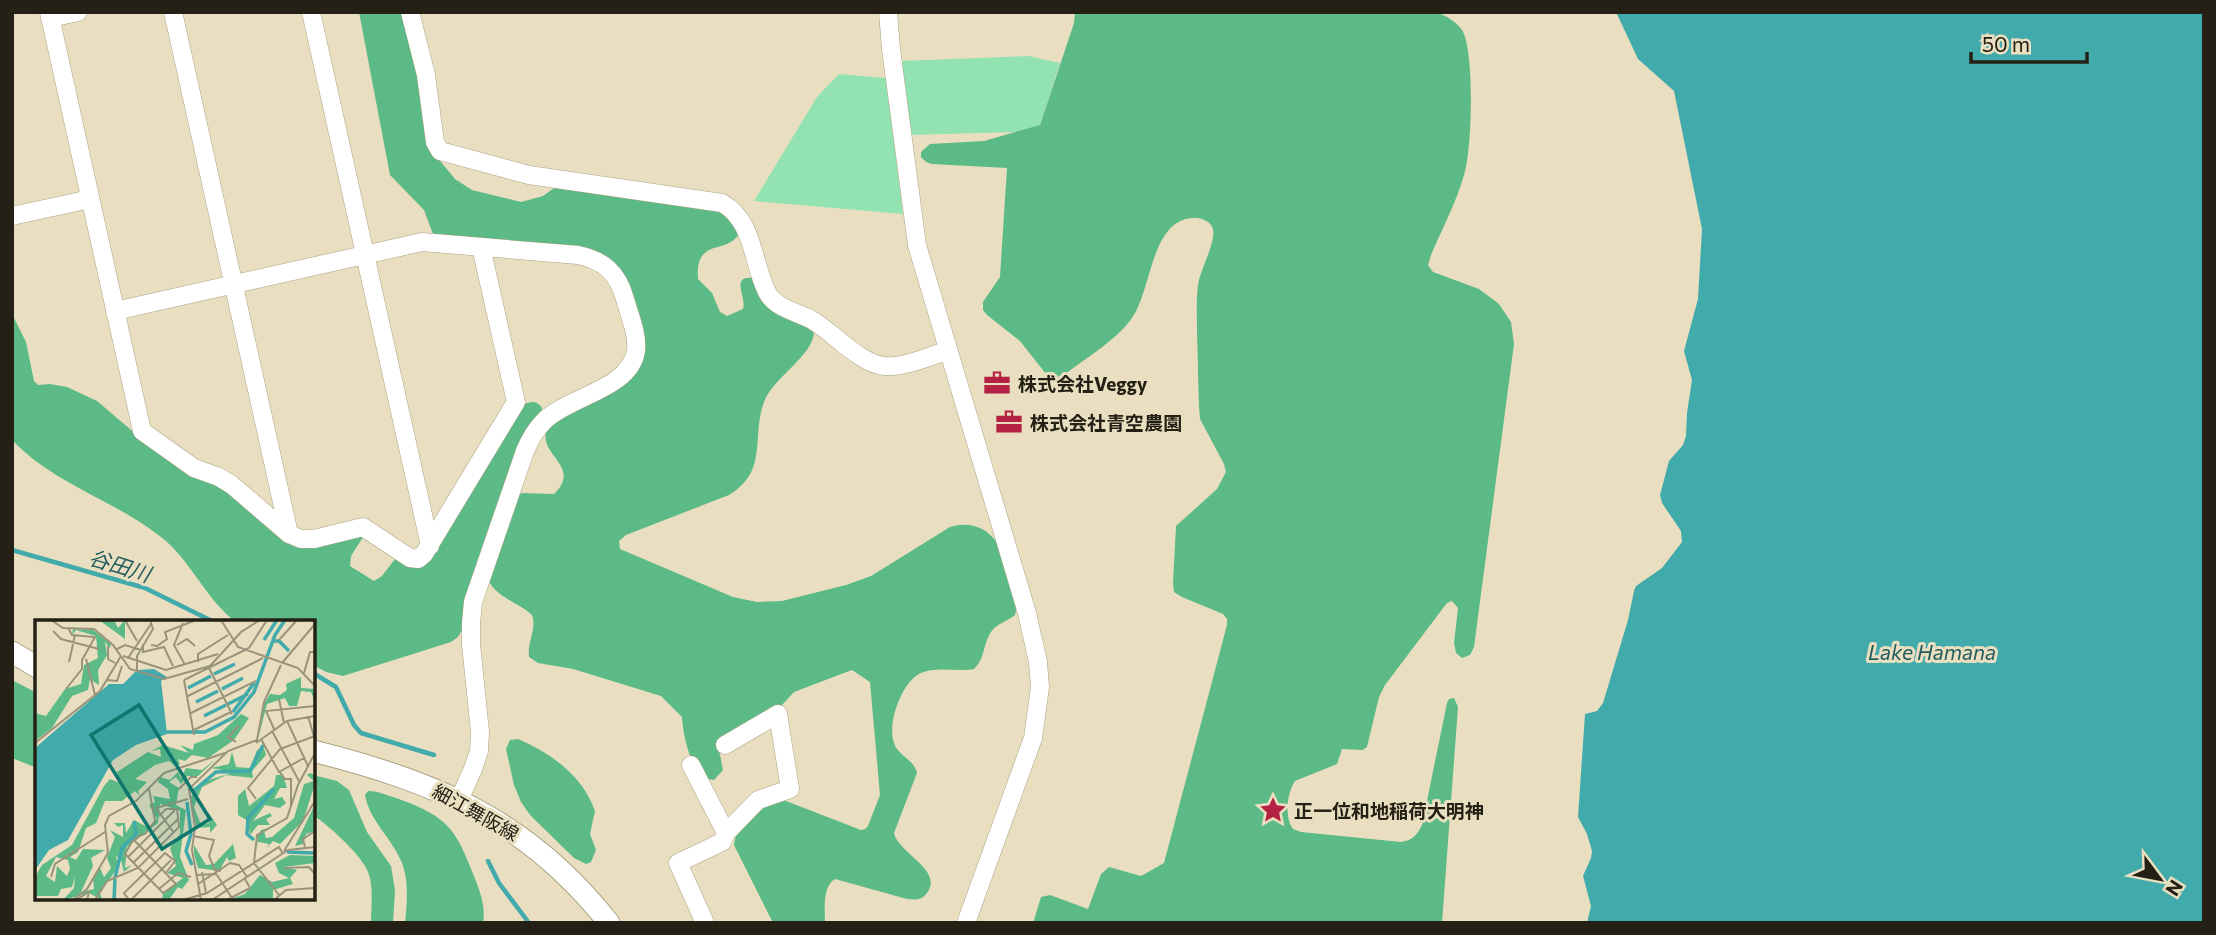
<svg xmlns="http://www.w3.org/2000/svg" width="2216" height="935" viewBox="0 0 2216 935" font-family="Commissioner,'Noto Sans JP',sans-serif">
<rect width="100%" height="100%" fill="#e9dfc0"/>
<!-- green -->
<g fill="#92e2b2">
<path d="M1028,56l32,7 -20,62 -22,7 -108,3 -10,-74z"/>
<path d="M839,74l47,4 17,136 -149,-13 63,-104z"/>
</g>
<!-- forest -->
<g fill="#5cba86">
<path d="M359,12h45l16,64 11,74 24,29 17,11 49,12 22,-6 14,-10 171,27 11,21c-13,21 -44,3 -41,45l14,14 8,19 7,4 16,-7c4,-11 -13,-33 9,-31l46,42 16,11c0,25 -40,45 -50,71 -13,36 5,69 -35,93l-103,40 -7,6 1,8 113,48 24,5 25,-1 64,-16 25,-9 79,-49c19,-6 37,0 48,17l19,62 -2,9c-8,7 -18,8 -24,17 -8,12 -6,27 -17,37 -16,3 -40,-3 -55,5 -18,10 -32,50 -25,69 4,13 20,16 23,30l-23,60c4,20 50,37 33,60 -5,7 -11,7 -20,6l-72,-20c-13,8 -10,30 -10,44h-52l-39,-78c2,-19 21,-41 41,-45 3,-1 7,1 11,1l75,29 4,-1 3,-3 12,-31 -10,-113 -18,-12 -58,22 -12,13 -58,33 -5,12 4,20 -9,10c-23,-1 -31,-45 -32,-63l-21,-21 -88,-27 -35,-6 -9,-6c-2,-15 8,-28 3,-42 -14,-13 -37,-18 -44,-36l28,-82 6,-4 32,1c31,-30 -24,-40 -4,-71l88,-59 -18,-92 -187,-38 -9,-24 -34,-35z"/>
<path d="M1075,12h361c10,4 20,9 26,18 13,20 10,122 2,145 -8,28 -22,54 -33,80l-3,10 5,7 46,17 20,15 12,18 3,22 -40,303 -4,8 -8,3 -6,-5 -2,-10 4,-35 -6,-7 -5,2 -62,82 -6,12 -12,50 -4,3 -21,-1 -5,15 -42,17c-8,12 -11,36 -2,48l8,3 100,10c12,-2 16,-7 21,-17l25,-122 2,-4 5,-1 4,9 -16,216h-409l8,-26 9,-2 38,14 13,-35 8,-7 32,9 23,-13 63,-238v-6l-4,-5 -41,-17 -8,-5 -1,-9 3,-57 41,-37 9,-17 -2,-8 -24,-45 -1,-12c-1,-24 -1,-49 -2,-74 0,-16 -1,-32 1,-48 2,-15 18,-43 15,-56 -2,-7 -10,-11 -17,-11 -45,-2 -44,72 -64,100 -15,22 -48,41 -69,58l-9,2 -8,-4 -26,-33 -33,-26 -4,-5v-8l17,-25 7,-109 -75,-4 -6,-2 -5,-5v-5l9,-8 54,-3 56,-16 34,-102z"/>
<path d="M12,314l14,28 8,39 4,4 12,-1 17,3 30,14 40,34 80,48 69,55 71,-5 6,4 -12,19 -1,10 24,15 8,-5 13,-17 3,-1 10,5 115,-158c8,-4 14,-5 19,3l-1,6 -79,216 -4,7 -7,5 -108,34 -17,-4 -13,-7v-43h-77c-31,-23 -45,-62 -75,-85 -47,-37 -107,-53 -149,-97z"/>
<path d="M12,680l25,13v75l-25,-10z"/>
<path d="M518,739c33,14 65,37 77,72l-5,23 6,16 -5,12 -5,2 -12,-6 -44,-43 -9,-13 -7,-17 -8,-36 4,-9z"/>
<path d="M313,775l24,6 12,9 18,42 24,34 4,24 -2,33h-22c0,-16 3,-36 -3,-51 -7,-18 -39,-46 -55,-57z"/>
<path d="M368,791c11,0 21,5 31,8 49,18 57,30 75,77 6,16 12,30 9,47h-78c2,-19 4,-42 -3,-60 -10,-25 -32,-41 -37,-68z"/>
</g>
<!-- water -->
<path fill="#41aaaa" d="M1616,12h588v911h-617l4,-17 -8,-30 8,-18 1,-7 -5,-17 -9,-17 7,-103 12,-3 6,-8 25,-83 6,-29 2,-5 26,-18 20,-26 -1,-11 -19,-28 -2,-8 9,-34 14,-16 3,-9 1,-23 5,-33 -8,-29 14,-52 4,-70 -28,-138 -36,-32z"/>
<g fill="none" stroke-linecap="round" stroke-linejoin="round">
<!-- stream -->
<g stroke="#41aaaa" stroke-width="4.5">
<path d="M12,550l133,38 69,34"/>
<path d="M313,673l23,14 18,38 7,8 73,22"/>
<path d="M488,861l11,22 30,40"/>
</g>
<defs>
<g id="minor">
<path d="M49,12l93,419 52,37 25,9 13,8 57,49 12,5h13l49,-12 47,31 8,1 6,-5 92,-152 -35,-155"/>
<path d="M173,12l116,522"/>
<path d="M311,12l119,534"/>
<path d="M410,12l16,63 9,67 5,9 89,24 193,28c32,18 30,59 45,89 9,17 29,19 45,28 22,13 47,43 72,46 20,2 45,-10 63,-15"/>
<path d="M888,12l3,37 26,196 110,368 11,49 2,25 -7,51 -67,185"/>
<path d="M50,18l28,-6"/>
<path d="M12,216l78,-17"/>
<path d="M115,311l307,-69 156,13c25,5 40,18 47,44 4,15 13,35 11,52 -6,38 -66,45 -91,69 -9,9 -15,19 -20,31l-52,151 -2,21v21l9,88 -1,19 -6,18 -14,31"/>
<path d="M725,745l53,-31 12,75 -32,11 -32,33"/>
<path d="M691,765l35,68 -4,9 -44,21 27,60"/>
</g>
<g id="major">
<path d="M12,652l25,15"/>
<path d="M313,751c123,31 215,69 296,172"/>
</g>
</defs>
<!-- minor casing -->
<use href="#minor" stroke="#aca385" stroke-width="19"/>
<!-- major casing -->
<use href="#major" stroke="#aca385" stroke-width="23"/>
<!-- minor -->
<use href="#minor" stroke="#fff" stroke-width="18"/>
<!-- major -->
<use href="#major" stroke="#fff" stroke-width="21"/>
</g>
<!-- icons -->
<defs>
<symbol id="office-bare" viewBox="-9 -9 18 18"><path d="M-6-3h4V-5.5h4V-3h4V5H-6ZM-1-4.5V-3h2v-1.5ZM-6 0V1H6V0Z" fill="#b42142" stroke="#e9dfc0" stroke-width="2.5" paint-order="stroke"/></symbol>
<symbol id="sight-bare" viewBox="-9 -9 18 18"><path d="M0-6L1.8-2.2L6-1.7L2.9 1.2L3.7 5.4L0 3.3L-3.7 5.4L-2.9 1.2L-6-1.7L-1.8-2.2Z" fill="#b42142" stroke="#e9dfc0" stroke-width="2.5" paint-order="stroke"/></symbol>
</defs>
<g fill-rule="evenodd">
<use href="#office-bare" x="978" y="364" width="38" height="38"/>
<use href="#office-bare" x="990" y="403" width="38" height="38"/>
<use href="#sight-bare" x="1254" y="791" width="38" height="38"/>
</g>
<g text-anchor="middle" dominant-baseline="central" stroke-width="6" stroke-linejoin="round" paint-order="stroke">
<!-- poi labels -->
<g font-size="19" font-weight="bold" fill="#242015" stroke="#e9dfc0" text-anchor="start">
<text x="1018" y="383">株式会社Veggy</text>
<text x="1030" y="422">株式会社青空農園</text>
<text x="1294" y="810">正一位和地稲荷大明神</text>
</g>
<!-- street labels -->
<g font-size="19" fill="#242015" stroke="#e9dfc0">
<text transform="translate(476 812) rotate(29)">細江舞阪線</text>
</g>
<!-- water labels -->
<g font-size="21" font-style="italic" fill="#225c5d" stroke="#e9dfc0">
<text transform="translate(120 565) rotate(17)">谷田川</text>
<text x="1932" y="651">Lake Hamana</text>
</g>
</g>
<!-- overview -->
<g transform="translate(35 620)">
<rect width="280" height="280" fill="#e9dfc0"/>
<path d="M64,0h15l4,8 7,-8v19zM38,9l20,1 18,14 -1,4 -5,-6 2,13 -9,15 1,15 -9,-6 -2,11 -16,6 -20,32 -17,13v-28l11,3 19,-27 16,-5 3,-19 14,-7 -2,-22 -20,-6 -4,5zM266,57v11l14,1v13l-4,-10 -10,-1 -4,15h-8l-4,-8 -18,6 -9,35 6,-35 6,-10 10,1 7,-5 -1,-6zM206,94l8,4 -15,22 -26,18 -16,-3 -7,6 -7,-2 2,5 -5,2 -6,-5 -14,4 -20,14 12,3 -9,9 2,5 -5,-5 -13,10h-17l-9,22 -10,5 -8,24 -8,5 6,3 7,-11 22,1 -14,8 2,8 -12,26 13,-3 -1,-12 7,-9 4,9 7,-9 -4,-10 8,-21 -5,-7 13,7v-12l-5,2 -4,-4h11l1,10 8,-13 15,8 8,-9 -8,-14 6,-3 -2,-6 17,3 -2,-10 -10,-7 2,-5 10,3 8,-8 3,6 5,-10 16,2 14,-11 -18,17h-10l-7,8 -5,-7 -7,5 10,6 -3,17 10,5 -6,47 9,23 -7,9 -4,-2 -9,13h-7l1,-7 20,-15 -16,-5 9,-7 -6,-18 10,-14v-23l-20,-7 -2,19 -31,24 -2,21 7,-3 -8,7 -3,-12 -5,-4 2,11 -18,26 2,7 -13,-7 -26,7 11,-12 1,-11 -3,10 -11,2 -3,7h-23v-19l7,-12 30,-20 32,-59 6,-7 10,4 -3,-11 31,-20 13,5 -1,-8 -9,2 12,-6 26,8 -9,-8 13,5 1,-6 24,-9zM21,237l12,3 2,9 -3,7 -10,-10 -2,16 -9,-6zM229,128l2,7 -14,16 1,7 -27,-3 -24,12 -8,20 7,18 8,-2 -1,-11 9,13 -7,8v-6l-13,1 -7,-30 10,-15 34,-11 -23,-4 18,-4 3,-12 4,15 14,1 7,-18zM275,153l5,2v9l-12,37 -23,23 -7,-3 -6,7 2,-4 -11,-2 -1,7 1,-14 3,-5 14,-4 -11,5 2,7 6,-1 22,-19 10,-34 10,-3 -7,-6zM241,155h7l4,13h-7l-6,11 8,-2 4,6 -6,5 -15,-3 -12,16 17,-8 2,3 -6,3 4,6h-12l-8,10 -2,-14 -10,-6v-19l7,-7 4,17 25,-20zM280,184v27l-9,3 -3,10 -8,2zM198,224l3,14 -7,3 -2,-4 -8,14 -21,-3 -4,-14v-9l12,20 8,-1zM255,235l25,1v7l-31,4 13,3 -7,8 3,6 -20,6v10h-45l17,-6 15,-19 12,7 17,-4 -10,-5 -4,-10z" fill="#5cba86" fill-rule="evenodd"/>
<path d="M119,49l13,8 -6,4 6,53 -31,11 -23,15 -45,80 -19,10 -14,20v-122l74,-64h14l14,-14z" fill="#41aaaa"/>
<path fill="none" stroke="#41aaaa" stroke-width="3.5" d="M229,20l13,-20M237,21h7l10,10M179,54l21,-10M153,68l23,-12M187,69l21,-11M161,82l22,-11M193,84l20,-10M198,92l21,-29M169,96l22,-11M129,112h41l29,-15 20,-25 21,-57 10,-15M157,172l24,-20 34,-1 13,-26M152,182l4,32 -5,17 6,14M219,220l-7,-6 1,-16 26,-29M252,232l28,1M80,258l7,-30 14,-14 -2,-13M79,280l1,-21"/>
<path fill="none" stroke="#9a937c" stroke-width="2" d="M16,0l12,8 31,1 19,16 17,24 34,10 46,-13 31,-34 19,-12M90,0l12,21M186,0l17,27 60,21 17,18M148,3l-9,22 11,20M18,11l8,8 38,10M244,20l18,-20M108,24v8l21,-5 9,19M116,25l6,1 10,-7 -2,-7 31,-12M142,25l10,-6 8,7M73,26v13l7,4M82,29l8,-4 16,5M88,36l43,14 52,-16M93,38l23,-34M51,39l9,36M34,42l6,-27M163,42v-8l30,-19M247,43l33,-39M173,46l24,48M102,50v-14l16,-27 -3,-9M269,53l6,-21h5M72,60l10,1 5,-15M149,60l65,-32 18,-28M149,60l10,55M31,69l16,-20v-9l13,-23 -23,-2 -4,-7M153,76l75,-38M244,79l5,24M156,93l65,-32M273,96l7,24M252,101l21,45M239,109l-8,-18 49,-5M159,110l37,-18M237,111l27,50M226,119l18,33 25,-14M201,122l-8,-5 11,-11M0,123l65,-52 21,-35M221,123l31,-22 28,-5M244,151l6,8h6v28M144,169l12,-12h6M221,179l-8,-11 32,-39 35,-13M139,213l-18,-25 32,-9M158,216l21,4 -5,16 6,14 6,1M99,220l42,44 -13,9 -38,-39 7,-12 2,-2h1l4,-4 6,-2 10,-13 -6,-32M270,227l-2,-8 12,-8M249,231l31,-50M93,237l47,-47M98,243l46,-45M249,248l25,-1 6,7M167,252l4,21M161,255l21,-1M182,255l15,23M16,257l4,-13 50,-32M163,264l32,-21 9,2 8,12M124,269l19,-16 13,4M244,275l-25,-32 3,-28 30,-17 11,-33 17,-32M38,280l14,-11 21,-36 -3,-28 4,-9 27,-15 28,-28 61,-20M41,280l13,-8 -2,8M60,280l12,-19 31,-13 41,-41 -2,-18h-11l-7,7M94,280l-5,-7 41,-40 10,8 -9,12M96,280l40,-40M148,280l24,-7 72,-46 4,7M166,280l-9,-50 3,-24 -6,-37 39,-38 29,-11 7,-38 17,-37M177,280l76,-50 27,-3M192,280l23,-12 -5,-9M239,280l12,-10 29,-2"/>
<path fill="#0f766e" fill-opacity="0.15" stroke="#0f766e" stroke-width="3.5" d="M104,85l71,114 -48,30 -71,-114z"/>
<rect width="280" height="280" fill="none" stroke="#242015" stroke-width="3.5"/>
</g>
<!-- border -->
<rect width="2216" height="935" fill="none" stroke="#242015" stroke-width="28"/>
<!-- north arrow -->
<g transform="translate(2160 879) rotate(122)" stroke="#e9dfc0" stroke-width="5" paint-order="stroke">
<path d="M0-5L12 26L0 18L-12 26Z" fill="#242015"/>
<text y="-10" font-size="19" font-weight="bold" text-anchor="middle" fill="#242015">N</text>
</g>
<!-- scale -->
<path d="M1971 52v10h116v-10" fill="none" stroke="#242015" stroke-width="3.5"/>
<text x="1982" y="52" font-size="21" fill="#242015" stroke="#e9dfc0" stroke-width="5" paint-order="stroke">50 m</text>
</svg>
